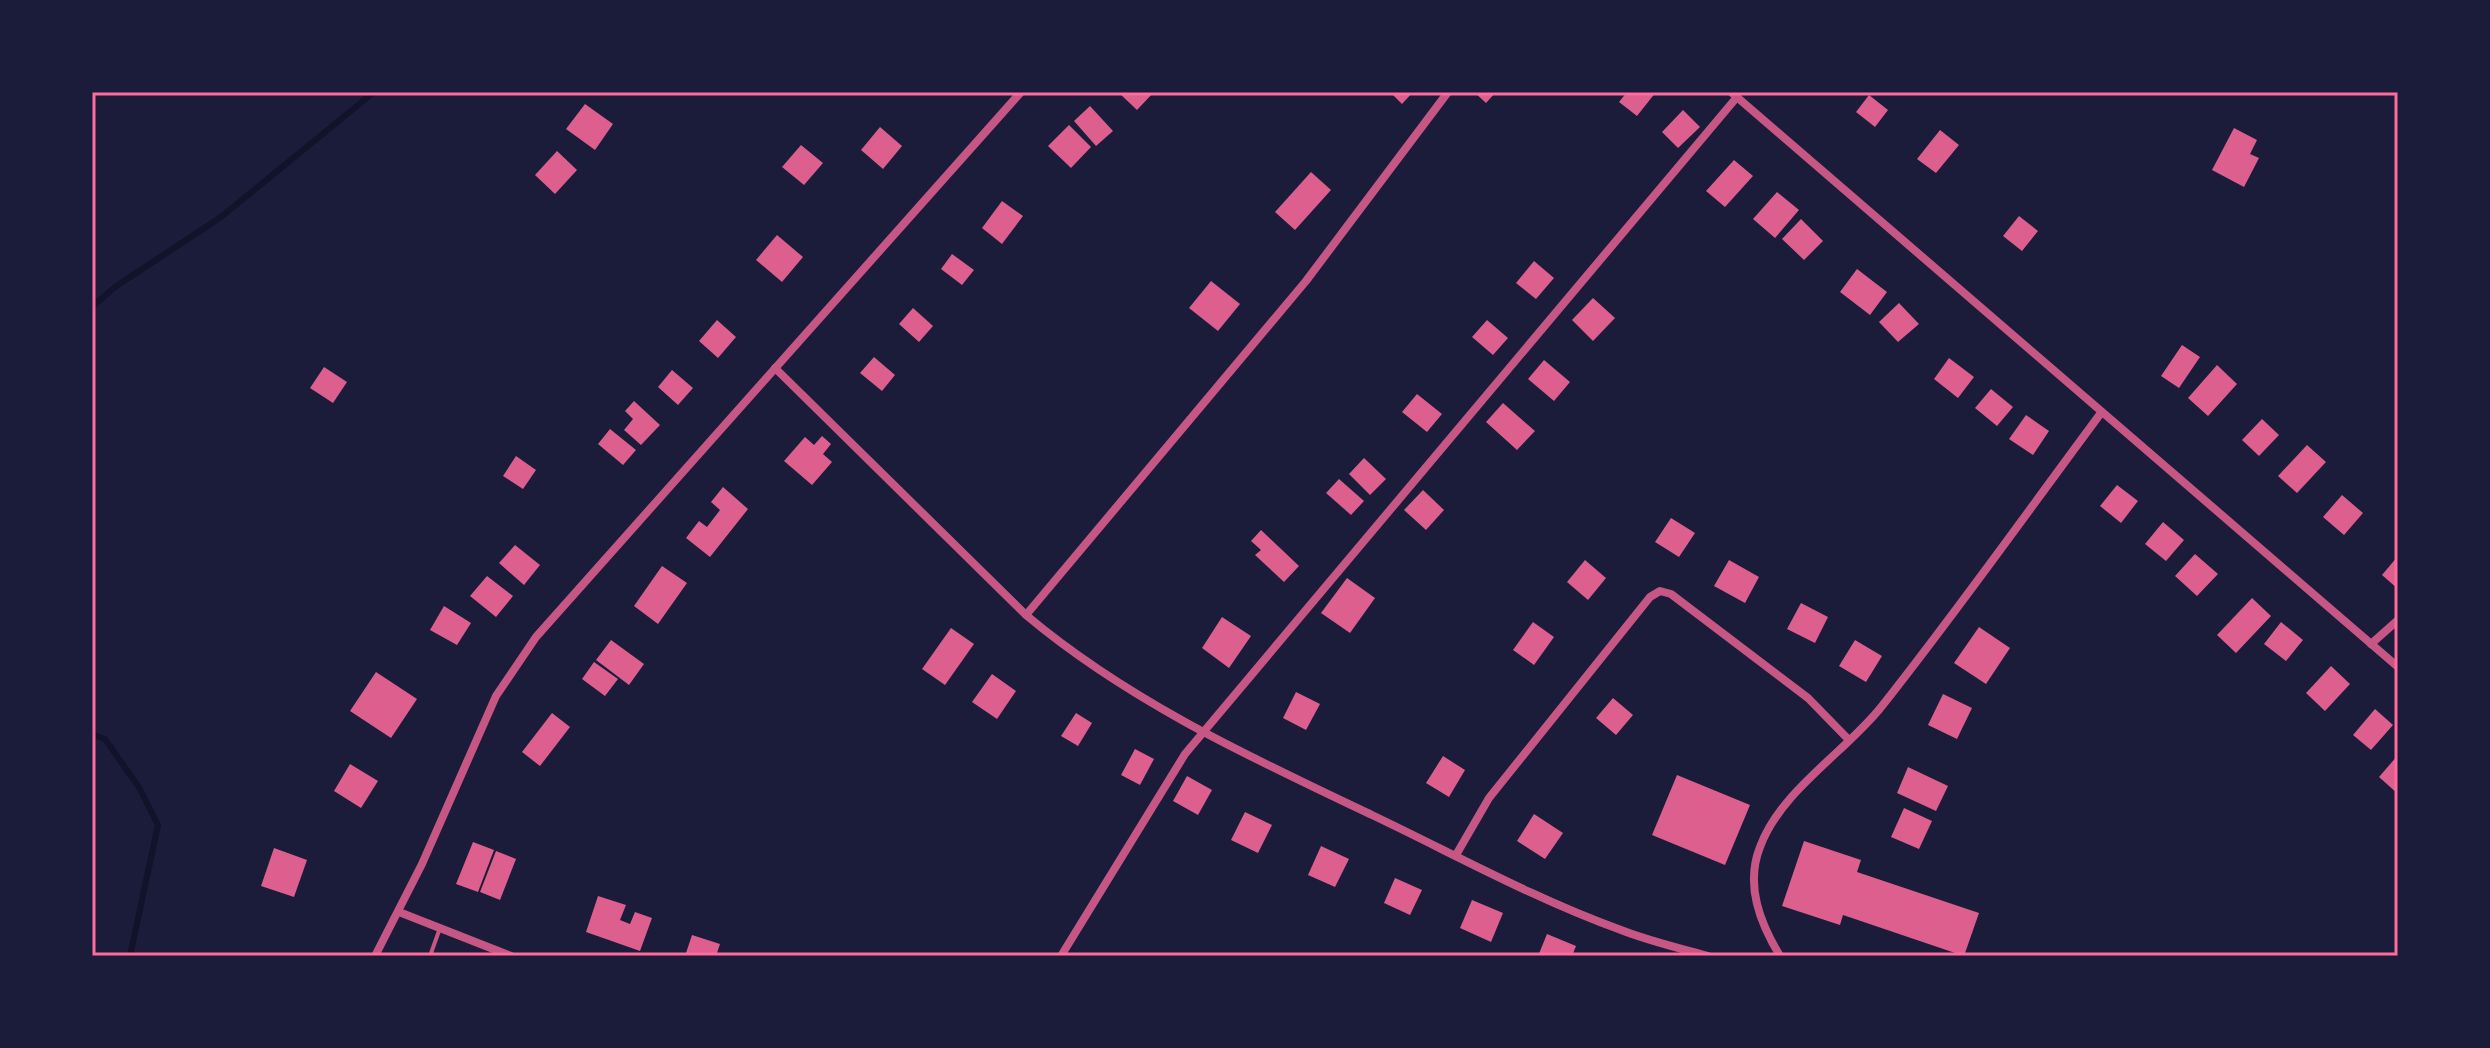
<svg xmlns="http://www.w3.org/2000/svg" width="2490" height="1048" viewBox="0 0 2490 1048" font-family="Rubik,sans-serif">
<rect width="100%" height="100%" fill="#1b1b3a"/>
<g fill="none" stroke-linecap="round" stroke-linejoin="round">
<!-- stream -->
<g stroke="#12122b" stroke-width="6">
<path d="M92,307l23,-20 106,-70 153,-125"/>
<path d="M92,734l13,5 35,50 18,36 -28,131"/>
</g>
</g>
<!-- building -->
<g fill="#dd5f8e">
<path d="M1118,92h36l-17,18z"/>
<path d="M1390,92h23l-11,12z"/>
<path d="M1474,92h22l-10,11z"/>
<path d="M1627,92h29l-19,24 -18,-14z"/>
<path d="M1869,95l19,15 -13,17 -19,-15z"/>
<path d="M585,104l28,20 -18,26 -29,-21z"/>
<path d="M1090,106l23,25 -17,15 -22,-25z"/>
<path d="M1683,110l17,17 -22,21 -16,-16z"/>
<path d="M1069,125l22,22 -20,21 -23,-22z"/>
<path d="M880,127l22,19 -19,23 -22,-19z"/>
<path d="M2234,128l23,12 -7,14 9,4 -15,29 -32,-17z"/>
<path d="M1940,130l19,15 -23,28 -19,-14z"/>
<path d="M801,145l22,18 -19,22 -22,-18z"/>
<path d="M557,151l20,19 -22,24 -20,-19z"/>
<path d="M1734,160l19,16 -28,31 -19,-16z"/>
<path d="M1311,172l20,18 -36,40 -20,-18z"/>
<path d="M1777,192l22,18 -24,28 -22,-19z"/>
<path d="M1002,201l21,15 -21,28 -20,-16z"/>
<path d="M2019,216l19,15 -16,20 -19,-15z"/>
<path d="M1801,219l22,22 -19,19 -22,-21z"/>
<path d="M777,235l26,22 -21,25 -26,-22z"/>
<path d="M952,254l22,16 -12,15 -21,-16z"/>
<path d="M1534,261l20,17 -18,21 -20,-16z"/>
<path d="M1857,269l30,23 -17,23 -30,-23z"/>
<path d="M1211,281l29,23 -22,27 -29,-23z"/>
<path d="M1593,298l22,20 -22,23 -21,-21z"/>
<path d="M1899,303l20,21 -21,18 -19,-20z"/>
<path d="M913,308l20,18 -14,16 -20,-18z"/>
<path d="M717,320l19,17 -18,21 -19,-17z"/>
<path d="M1487,320l21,18 -15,17 -21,-18z"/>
<path d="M2182,345l18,12 -21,31 -18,-12z"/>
<path d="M874,357l21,18 -13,16 -22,-18z"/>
<path d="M1949,358l25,19 -16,21 -24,-19z"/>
<path d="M1544,360l26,22 -16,19 -26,-22z"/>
<path d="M2217,365l20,19 -29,32 -20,-18z"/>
<path d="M324,367l23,15 -14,21 -23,-15z"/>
<path d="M672,370l21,18 -15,17 -20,-18z"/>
<path d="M1991,389l22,18 -16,19 -22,-18z"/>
<path d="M1417,394l25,20 -15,18 -25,-20z"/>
<path d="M634,401l26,24 -19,20 -17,-15 9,-11 -8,-8z"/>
<path d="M1503,403l32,28 -18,19 -31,-28z"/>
<path d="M2026,415l23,16 -16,24 -24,-16z"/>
<path d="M2262,419l17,16 -20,21 -17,-16z"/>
<path d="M610,429l26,21 -13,15 -25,-21z"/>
<path d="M822,436l9,8 -8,10 9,8 -20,23 -28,-24 21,-24 9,8z"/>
<path d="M2307,445l19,17 -29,31 -19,-17z"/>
<path d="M516,456l20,14 -13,19 -20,-13z"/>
<path d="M1364,458l22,21 -16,16 -21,-21z"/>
<path d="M1339,479l25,22 -13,14 -25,-22z"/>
<path d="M2117,485l21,16 -17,22 -21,-17z"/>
<path d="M723,487l25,22 -38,48 -24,-19 13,-17 8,6 13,-17 -9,-8z"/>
<path d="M1423,490l21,20 -18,20 -22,-20z"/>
<path d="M2342,495l21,18 -19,22 -21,-18z"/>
<path d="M1671,518l24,15 -16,24 -24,-15z"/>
<path d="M2163,522l21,18 -18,21 -21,-17z"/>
<path d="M1261,530l38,36 -15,16 -29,-27 6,-5 -10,-9z"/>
<path d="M515,545l25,20 -16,20 -25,-22z"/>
<path d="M2195,554l23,20 -21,22 -22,-20z"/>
<path d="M2398,556v33l-16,-14z"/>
<path d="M1585,560l21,18 -18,22 -21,-18z"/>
<path d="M1729,560l30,17 -14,26 -31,-17z"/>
<path d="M662,566l25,17 -29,41 -24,-18z"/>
<path d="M487,576l26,20 -17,21 -26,-21z"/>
<path d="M1347,578l28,20 -25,35 -29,-20z"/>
<path d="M2252,598l19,18 -35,37 -19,-18z"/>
<path d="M1801,603l27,14 -13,26 -28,-14z"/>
<path d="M444,606l27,17 -14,22 -27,-15z"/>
<path d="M1222,617l29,19 -22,32 -27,-20z"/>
<path d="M1533,622l21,15 -20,28 -21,-15z"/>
<path d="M2281,622l22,18 -17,21 -22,-17z"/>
<path d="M1979,627l31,21 -24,36 -32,-21z"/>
<path d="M951,628l23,16 -29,41 -23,-16z"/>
<path d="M611,640l33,24 -15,21 -33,-25z"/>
<path d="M1855,640l27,16 -16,26 -27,-16z"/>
<path d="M594,662l24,17 -13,17 -23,-17z"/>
<path d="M2331,666l19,18 -25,27 -19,-18z"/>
<path d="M376,672l41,27 -26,39 -41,-27z"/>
<path d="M992,674l24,17 -19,28 -25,-17z"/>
<path d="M1296,692l24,12 -14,26 -23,-12z"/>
<path d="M1943,694l29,14 -15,31 -29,-14z"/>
<path d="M1613,698l20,17 -17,20 -20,-17z"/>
<path d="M2375,709l18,16 -22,25 -18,-15z"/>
<path d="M552,713l18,14 -30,39 -18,-14z"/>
<path d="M1076,713l16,10 -14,23 -17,-10z"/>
<path d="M1135,749l19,10 -14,26 -19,-10z"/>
<path d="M2398,755v39l-19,-17z"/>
<path d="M1443,756l22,14 -16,27 -23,-14z"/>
<path d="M350,764l28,17 -17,27 -27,-17z"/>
<path d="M1908,767l40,19 -12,25 -39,-18z"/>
<path d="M1677,775l73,30 -25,60 -73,-30z"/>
<path d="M1187,776l25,14 -14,25 -25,-14z"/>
<path d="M1904,808l28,13 -13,28 -28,-12z"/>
<path d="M1245,812l27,13 -14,28 -27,-13z"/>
<path d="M1534,814l29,19 -18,26 -28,-18z"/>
<path d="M1804,841l57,19 -4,12 122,41 -15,43 -121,-41 -3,10 -58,-19z"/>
<path d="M473,842l21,8 -16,42 -22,-8z"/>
<path d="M1321,846l28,13 -14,28 -27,-12z"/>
<path d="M274,848l33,12 -13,37 -33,-11z"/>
<path d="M496,851l20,8 -16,41 -20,-8z"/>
<path d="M1395,878l27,12 -12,25 -26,-12z"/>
<path d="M598,896l28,9 -6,15 10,4 5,-12 17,6 -12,33 -54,-19z"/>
<path d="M1472,900l31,13 -12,29 -31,-14z"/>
<path d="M1547,934l29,12 -4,10h-34z"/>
<path d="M692,935l28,9 -4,12h-31z"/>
</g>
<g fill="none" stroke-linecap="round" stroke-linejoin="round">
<!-- service -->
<path stroke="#c65784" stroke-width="4" d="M430,956l10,-28"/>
<!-- minor -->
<g stroke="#c65784" stroke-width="8">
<path d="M1731,92l667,575"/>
<path d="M775,368l251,247c102,86 226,143 346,200 82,39 163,84 249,115 28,11 58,18 87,26"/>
<path d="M1026,615l280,-334 142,-189"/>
<path d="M2371,644l27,-24"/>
<path d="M1456,855l33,-57 161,-201 10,-6 11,3 137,104 41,42"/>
<path d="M399,912l112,44"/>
<path d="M375,956l47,-92 74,-168 40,-59 485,-545"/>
<path d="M1061,956l124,-202 552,-657"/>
<path d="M1780,956c-20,-33 -35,-71 -20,-109 21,-57 86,-95 122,-141 76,-96 146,-195 219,-293"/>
</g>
</g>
<!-- border -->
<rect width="2490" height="1048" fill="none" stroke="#1b1b3a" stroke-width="188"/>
<rect x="94" y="94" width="2302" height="860" fill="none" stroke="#ff6b9d" stroke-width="3"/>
</svg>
